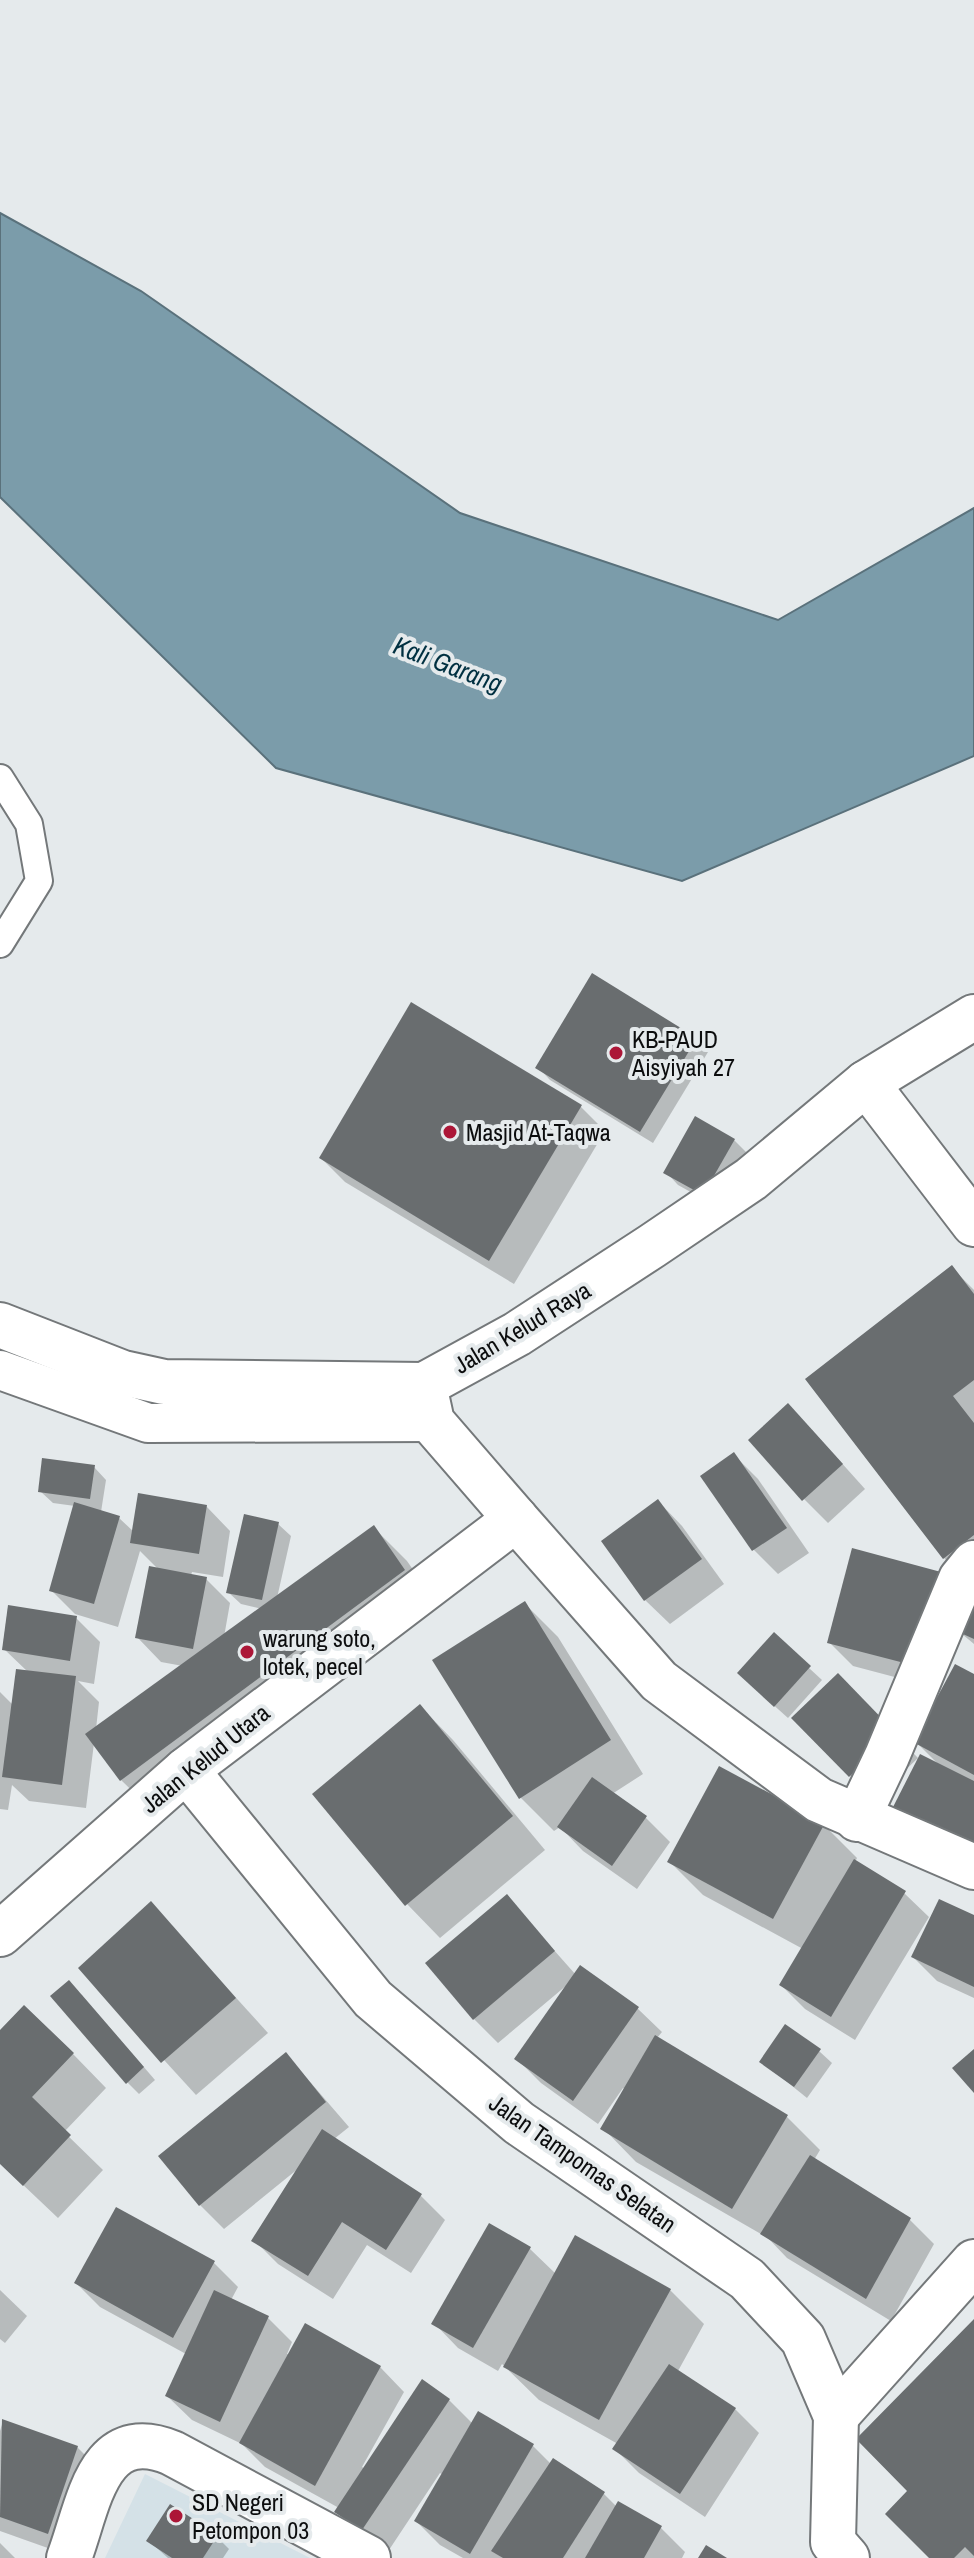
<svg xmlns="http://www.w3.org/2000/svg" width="974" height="2558" viewBox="0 0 974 2558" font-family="'Archivo Narrow',sans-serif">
<rect width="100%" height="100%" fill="#e5eaec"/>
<!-- built -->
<path fill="#d4e1e7" d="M145,2474l165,84h-205z"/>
<!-- water -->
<path fill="#7b9caa" stroke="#5a717b" stroke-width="2" d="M0,213l141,78 319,222 318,107 196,-112v248l-292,125 -406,-113 -276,-271z"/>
<!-- shadow -->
<g fill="#0003">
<path d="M412,1005l169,102 24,24 -91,153 -169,-102 -24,-24z"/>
<path d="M696,1039l12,13 -55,91 -103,-63 -12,-13z"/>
<path d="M734,1140l12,12 -30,54 -38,-21 -12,-13z"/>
<path d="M952,1268l22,22v297l-30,-29z"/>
<path d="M812,1430l53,59 -37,34 -24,-24z"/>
<path d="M734,1455l24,24 51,74 -31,21 -24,-24 -52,-74z"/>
<path d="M94,1467l12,13 -5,32 18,6 15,14 72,-26 24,25 -7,46 -31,-5 -1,4 15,3 24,24 -6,34 38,-28 -21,-5 -13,-12 50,-68 13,12 -14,62 97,-70 33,33 30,43 -282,209 -34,-33 -27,-37 -8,65 -57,-7 -17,-16 -4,25 -8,-1v-117l13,13 15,-33 -24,-23 72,-31 24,24 -6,42 -16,-3 21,21 -3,27 87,-63 -22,-4 -24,-25 22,-67 -19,-19 -22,76 -43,-13 -24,-24 24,-84 -22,-3 -13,-12z"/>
<path d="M658,1501l24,25 42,58 -54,40 -25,-24z"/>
<path d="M974,1594v50l-18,-15 -16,60 -87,-23 -24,-24z"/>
<path d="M525,1604l33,33 85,137 -31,20 34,24 24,24 -33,47 -54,-38 -23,-24 -6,4 -33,-33z"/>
<path d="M809,1668l13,12 -34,38 -37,-33z"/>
<path d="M974,1676v187l-36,-99 -22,-22z"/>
<path d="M862,1700l56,58 -44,42 -80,-82z"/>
<path d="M420,1706l33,34 92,110 -105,88 -33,-34z"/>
<path d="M824,1825l33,33 -2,4 49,31 25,24 -74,123 -50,-31 -24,-24 22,-36 -100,-54 -34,-34z"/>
<path d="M506,1896l70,79 61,33 25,24 -5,6 130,79 33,33 -6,10 96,60 24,24 -43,77 -104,-63 -19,-20 -132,-76 -33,-34 23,-38 -3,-2 -25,36 -57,-41 -24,-24 50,-74 -69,58 -24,-24z"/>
<path d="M151,1904l117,129 -72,62 -116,-127z"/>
<path d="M974,1917v81l-37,-17 -24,-24z"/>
<path d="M81,1994l74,86 -16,14 -12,-12z"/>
<path d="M0,2033l73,21 33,34 -42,44 39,38 -45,48 -58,-55z"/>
<path d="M819,2051l13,12 -25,35 -46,-37z"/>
<path d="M286,2054l63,73 -15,12 87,57 24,24 -34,53 -44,-28 -34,54 -55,-35 -24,-24 45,-72 -75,61 -24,-24z"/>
<path d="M490,2225l40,24 26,25 114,16 34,34 -26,47 57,38 24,24 -54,84 -66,-44 -24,-24 3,-5 -79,-44 -37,-36 -4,7 -40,-23 -24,-25z"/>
<path d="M214,2263l24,24 -7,13 37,18 24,24 -5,12 93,13 24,25 -42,75 3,2 84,-69 24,24 60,22 18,18 2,-4 51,34 13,13 2,-4 42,25 24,24 -3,6h-219l-23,-13 -24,-24 27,-46 -3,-2 -53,80 -26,-17 -24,-24 2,-4 -74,-41 -23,-23 -50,-24 -25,-24 19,-42 -86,-47 -24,-24z"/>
<path d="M0,2290l27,26 -22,27 -5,-4z"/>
<path d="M974,2322v236h-43l-21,-67z"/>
<path d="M3,2421l74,26 25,25 -29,85 -73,-26v-100z"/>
<path d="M217,2537l12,12 -6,9h-55l-19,-17z"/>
<path d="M0,2543l15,15h-15z"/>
</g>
<!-- building -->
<g fill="#696d6f">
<path d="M592,973l105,65 -57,94 -105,-64z"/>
<path d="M411,1002l171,103 -93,156 -170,-103z"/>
<path d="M695,1116l40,23 -32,56 -40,-22z"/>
<path d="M952,1265l22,29v86l-21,16 21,27v112l-31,24 -138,-180z"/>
<path d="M788,1403l55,61 -41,37 -54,-61z"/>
<path d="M734,1452l53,76 -35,23 -52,-75z"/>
<path d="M42,1458l53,7 -5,34 -52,-7z"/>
<path d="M138,1493l69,12 -8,49 -69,-11z"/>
<path d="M658,1499l44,60 -58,42 -43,-60z"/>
<path d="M74,1502l46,14 -26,88 -45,-13z"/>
<path d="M244,1514l35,8 -17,78 -36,-7z"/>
<path d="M374,1525l31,45 -285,211 -35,-47z"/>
<path d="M852,1548l89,24 -25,94 -89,-23z"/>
<path d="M149,1566l58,11 -14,72 -58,-11z"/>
<path d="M974,1589v50l-20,-9z"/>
<path d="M525,1601l86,139 -92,59 -87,-139z"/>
<path d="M8,1605l69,11 -7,45 -68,-11z"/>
<path d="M774,1632l37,34 -37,41 -37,-34z"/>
<path d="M955,1664l19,10v101l-61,-33z"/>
<path d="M16,1669l60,7 -14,109 -60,-8z"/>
<path d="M838,1673l57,59 -46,45 -58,-59z"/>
<path d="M420,1704l93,112 -108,90 -93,-112z"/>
<path d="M920,1754l54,27v72l-83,-42z"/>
<path d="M719,1766l106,57 -52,96 -106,-57z"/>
<path d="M592,1777l55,39 -35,50 -55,-39z"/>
<path d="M854,1859l52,32 -75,126 -52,-32z"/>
<path d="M507,1894l48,57 -82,69 -48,-57z"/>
<path d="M939,1899l35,16v72l-63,-30z"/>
<path d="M151,1901l85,97 -75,65 -83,-95z"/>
<path d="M580,1965l59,42 -66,94 -59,-42z"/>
<path d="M69,1980l75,87 -18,17 -76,-88z"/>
<path d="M24,2005l50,48 -42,44 39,38 -48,51 -23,-22v-134z"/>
<path d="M785,2024l36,25 -27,38 -35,-25z"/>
<path d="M655,2035l133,80 -56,94 -132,-80z"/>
<path d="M974,2049v44l-22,-25z"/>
<path d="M286,2052l40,50 -127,104 -41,-50z"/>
<path d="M322,2129l100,65 -36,56 -44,-28 -34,54 -57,-35z"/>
<path d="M810,2155l101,63 -45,81 -106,-65z"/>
<path d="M116,2207l99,54 -42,77 -99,-55z"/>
<path d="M489,2223l42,24 -58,101 -42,-24z"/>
<path d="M575,2235l96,54 -72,131 -96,-53z"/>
<path d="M214,2290l55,26 -49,106 -55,-26z"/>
<path d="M974,2319v237l-9,-9 -11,11h-25l-44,-44 22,-23 -51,-52z"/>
<path d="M305,2323l76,43 -66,120 -76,-43z"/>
<path d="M669,2364l67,44 -56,86 -68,-45z"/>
<path d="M422,2379l28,20 -88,131 -28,-18z"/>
<path d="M478,2411l56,33 -64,110 -56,-33z"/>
<path d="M2,2419l76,27 -30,88 -48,-17z"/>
<path d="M553,2458l52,34 -42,66h-60l-12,-7z"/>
<path d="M618,2501l44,25 -18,32h-59z"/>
<path d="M170,2504l48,31 -15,23h-31l-26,-17z"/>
<path d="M706,2545l21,13h-29z"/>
</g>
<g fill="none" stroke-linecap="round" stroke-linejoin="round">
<defs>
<path id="service" d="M0,778l29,46 10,57 -39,63"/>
<path id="pedestrian" d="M0,1370l148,53 284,-1"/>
<g id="minor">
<path d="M866,1083l108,141"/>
<path d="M516,1519l143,162 160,119 155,67"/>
<path d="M186,1770l187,229 146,124 228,156 56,60 33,77 -3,126 14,16"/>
<path d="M857,1819l30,-63 74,-177 13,-16"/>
<path d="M0,1934l186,-164 330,-251 -84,-97 -8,-37"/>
<path d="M836,2416l138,-154"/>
<path d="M69,2558c20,-53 28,-136 103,-105l196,105"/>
</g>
<path id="secondary" d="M0,1325l123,48 41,9 260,3 93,-51 135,-88 99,-67 115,-96 108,-66"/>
</defs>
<!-- service casing -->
<use href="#service" stroke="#74787a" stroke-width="30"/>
<!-- pedestrian casing -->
<use href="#pedestrian" stroke="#74787a" stroke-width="42"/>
<!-- minor casing -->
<use href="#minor" stroke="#74787a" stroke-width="48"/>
<!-- secondary casing -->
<use href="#secondary" stroke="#74787a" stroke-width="48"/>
<!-- service -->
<use href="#service" stroke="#fff" stroke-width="26"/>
<!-- pedestrian -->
<use href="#pedestrian" stroke="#fff" stroke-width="38"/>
<!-- minor -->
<use href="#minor" stroke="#fff" stroke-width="44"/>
<!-- secondary -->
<use href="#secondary" stroke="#fff" stroke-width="44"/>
</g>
<!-- markers -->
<g fill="#ac1637" stroke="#e5eaec" stroke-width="3">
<circle cx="616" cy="1053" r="8"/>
<circle cx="450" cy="1132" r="8"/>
<circle cx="247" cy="1652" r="8"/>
<circle cx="176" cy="2516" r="8"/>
</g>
<g text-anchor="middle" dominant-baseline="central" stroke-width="8" stroke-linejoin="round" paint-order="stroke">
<!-- poi labels -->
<g font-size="24" fill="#0c0d0e" stroke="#e5eaec" text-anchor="start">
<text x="632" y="1039">KB-PAUD<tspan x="632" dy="28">Aisyiyah 27</tspan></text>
<text x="466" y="1132">Masjid At-Taqwa</text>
<text x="263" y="1638">warung soto,<tspan x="263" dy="28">lotek, pecel</tspan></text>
<text x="192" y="2502">SD Negeri<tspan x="192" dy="28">Petompon 03</tspan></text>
</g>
<!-- street labels -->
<g font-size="24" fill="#0c0d0e" stroke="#e5eaec">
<text transform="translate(522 1327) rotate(-31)">Jalan Kelud Raya</text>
<text transform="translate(205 1758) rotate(-39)">Jalan Kelud Utara</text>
<text transform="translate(583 2163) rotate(35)">Jalan Tampomas Selatan</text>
</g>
<!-- water labels -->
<g font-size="26" font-style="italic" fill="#003041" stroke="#e5eaec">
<text transform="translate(448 664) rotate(21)">Kali Garang</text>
</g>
</g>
</svg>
